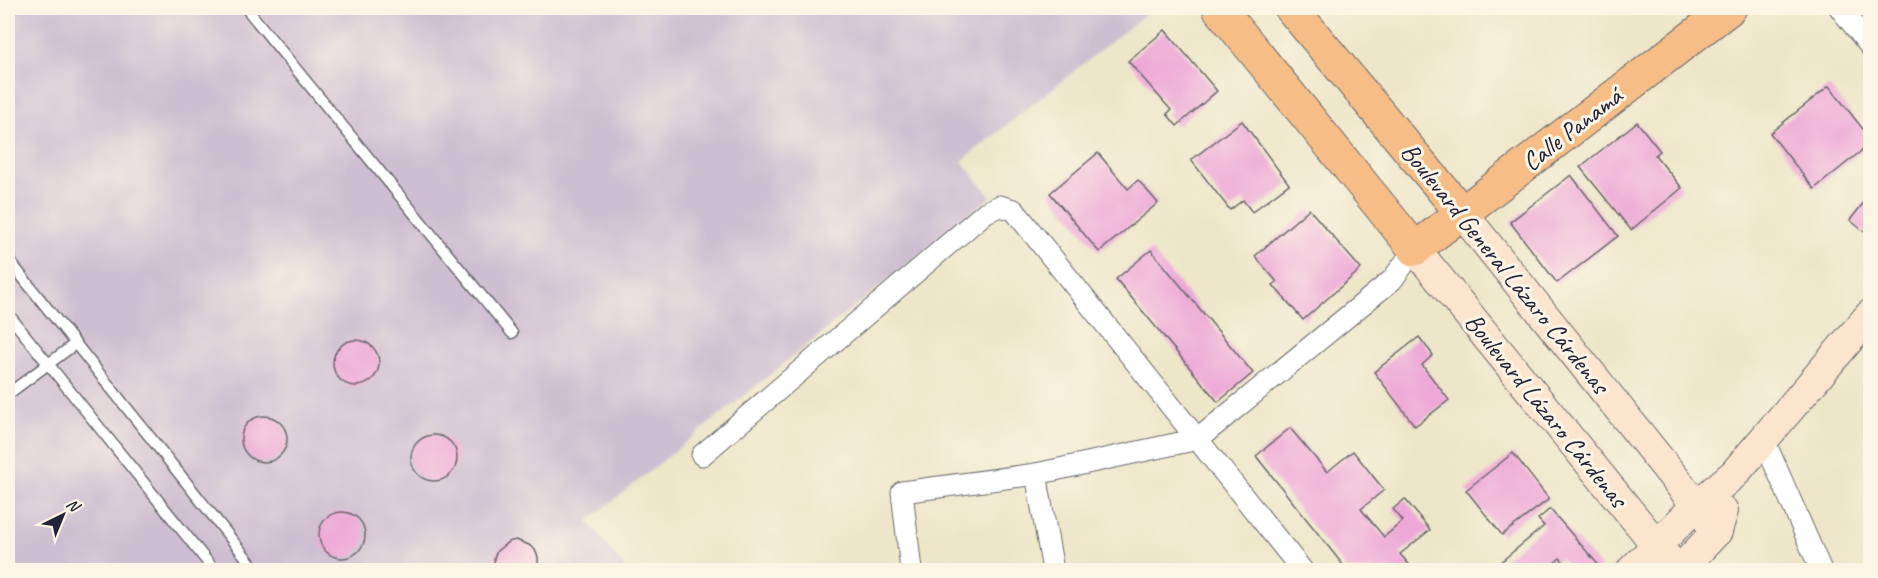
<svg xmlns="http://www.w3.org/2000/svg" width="1878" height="578" viewBox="0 0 1878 578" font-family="Caveat,sans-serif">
<rect width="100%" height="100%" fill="#fcf5e5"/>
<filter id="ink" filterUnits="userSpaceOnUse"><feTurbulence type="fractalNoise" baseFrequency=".0167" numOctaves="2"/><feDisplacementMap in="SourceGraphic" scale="12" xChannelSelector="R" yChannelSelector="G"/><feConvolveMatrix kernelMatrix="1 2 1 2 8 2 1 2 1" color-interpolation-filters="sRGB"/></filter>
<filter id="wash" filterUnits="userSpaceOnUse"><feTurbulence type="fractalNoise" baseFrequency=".008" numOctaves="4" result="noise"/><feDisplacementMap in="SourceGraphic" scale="24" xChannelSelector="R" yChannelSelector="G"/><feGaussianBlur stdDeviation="1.35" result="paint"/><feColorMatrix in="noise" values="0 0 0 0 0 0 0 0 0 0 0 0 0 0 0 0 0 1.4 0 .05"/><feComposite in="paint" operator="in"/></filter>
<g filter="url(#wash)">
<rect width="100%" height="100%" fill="#ede6c9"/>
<!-- industrial -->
<path fill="#cebed1" d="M8,8h1145l-191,153 29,36 -403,324 38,49h-618z"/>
<g id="blocks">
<!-- building -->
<g fill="#eda8d7">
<path d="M1165,30l52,61 -40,35 -10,-12 4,-4 -43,-49z"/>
<path d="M1829,86l41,52v6l-56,45 -44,-56z"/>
<path d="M1242,121l47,63 -37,28 -9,-12 -13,10 -39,-50z"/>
<path d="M1637,122l23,29 -5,4 27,33 -51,42 -51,-63z"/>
<path d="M1098,153l30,36 10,-9 20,23 -59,49 -49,-59z"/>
<path d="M1571,175l47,61 -61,47 -47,-61z"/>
<path d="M1870,195v42l-20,-17z"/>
<path d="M1309,209l52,60 -58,51 -30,-35 4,-3 -22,-26z"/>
<path d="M1151,250l102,123 -35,29 -102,-123z"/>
<path d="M1419,337l14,18 -11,10 27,35 -34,26 -41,-54z"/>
<circle cx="356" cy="363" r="23"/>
<circle cx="264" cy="439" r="23"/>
<path d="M1290,428l37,44 26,-21 31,39 -23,19 23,28 19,-16 -10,-12 12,-10 25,31 -30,24 14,16h-67l-91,-114z"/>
<circle cx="434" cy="458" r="23"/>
<path d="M1513,453l36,46 -47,36 -36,-45z"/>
<path d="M1550,509l52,60 -31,1 -11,-12 -11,10 3,2h-61l53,-44 -6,-7z"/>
<circle cx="342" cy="535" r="23"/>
<path d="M516,540l13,5 6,5 3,7v13h-43l-1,-12 3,-7 11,-9z"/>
</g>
</g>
</g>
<g filter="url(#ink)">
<use href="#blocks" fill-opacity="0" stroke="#69676d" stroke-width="1.5"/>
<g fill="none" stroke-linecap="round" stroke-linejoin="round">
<defs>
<g id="service">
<path d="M246,8l266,325"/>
<path d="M8,259l248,311"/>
<path d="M8,314l206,256"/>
<path d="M8,394l67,-50"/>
</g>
<g id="minor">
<path d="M1840,8l30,38"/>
<path d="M1764,440l57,130"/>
<path d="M702,455l284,-243 14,-6 14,4 288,360"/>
<path d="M1036,474l17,96"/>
<path d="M911,570l-9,-78 134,-18 162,-35 194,-159 23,-31"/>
</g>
<g id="secondary">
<path d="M1462,213l255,318"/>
<path d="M1415,249l262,321"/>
<path d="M1632,570l64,-64 38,-32 136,-159"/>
<path d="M1680,570l37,-39 6,-20"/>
</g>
<g id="primary">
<path d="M1219,8l196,241 315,-241"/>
<path d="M1291,8l171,205"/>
</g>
</defs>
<!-- service casing -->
<use href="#service" stroke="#69676d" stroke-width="13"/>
<!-- minor casing -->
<use href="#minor" stroke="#69676d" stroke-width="23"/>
<!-- secondary casing -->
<use href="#secondary" stroke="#69676d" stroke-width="32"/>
<!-- primary casing -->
<use href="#primary" stroke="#69676d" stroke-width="35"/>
<!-- service -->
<use href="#service" stroke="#fff" stroke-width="10"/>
<!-- minor -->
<use href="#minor" stroke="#fff" stroke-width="21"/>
<!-- secondary -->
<use href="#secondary" stroke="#fbe5cf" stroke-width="30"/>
<!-- primary -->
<use href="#primary" stroke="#f6be86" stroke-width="33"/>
</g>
</g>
<g text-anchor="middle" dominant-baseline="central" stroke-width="6" stroke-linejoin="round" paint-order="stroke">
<!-- street labels -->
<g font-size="26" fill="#22223b" stroke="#fcf5e5">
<text transform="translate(1572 129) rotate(-38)">Calle Panamá</text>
<text transform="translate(1505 268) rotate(51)">Boulevard General Lázaro Cárdenas</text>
<text transform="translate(1546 410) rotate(51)">Boulevard Lázaro Cárdenas</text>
</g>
</g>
<!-- margin -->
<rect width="1878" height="578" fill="none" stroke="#fcf5e5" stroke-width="30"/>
<!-- north arrow -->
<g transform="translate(63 515) rotate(43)" stroke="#fcf5e5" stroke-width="4.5" paint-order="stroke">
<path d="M0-4.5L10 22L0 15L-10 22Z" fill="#22223b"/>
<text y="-9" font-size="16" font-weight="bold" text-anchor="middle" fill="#22223b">N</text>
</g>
</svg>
